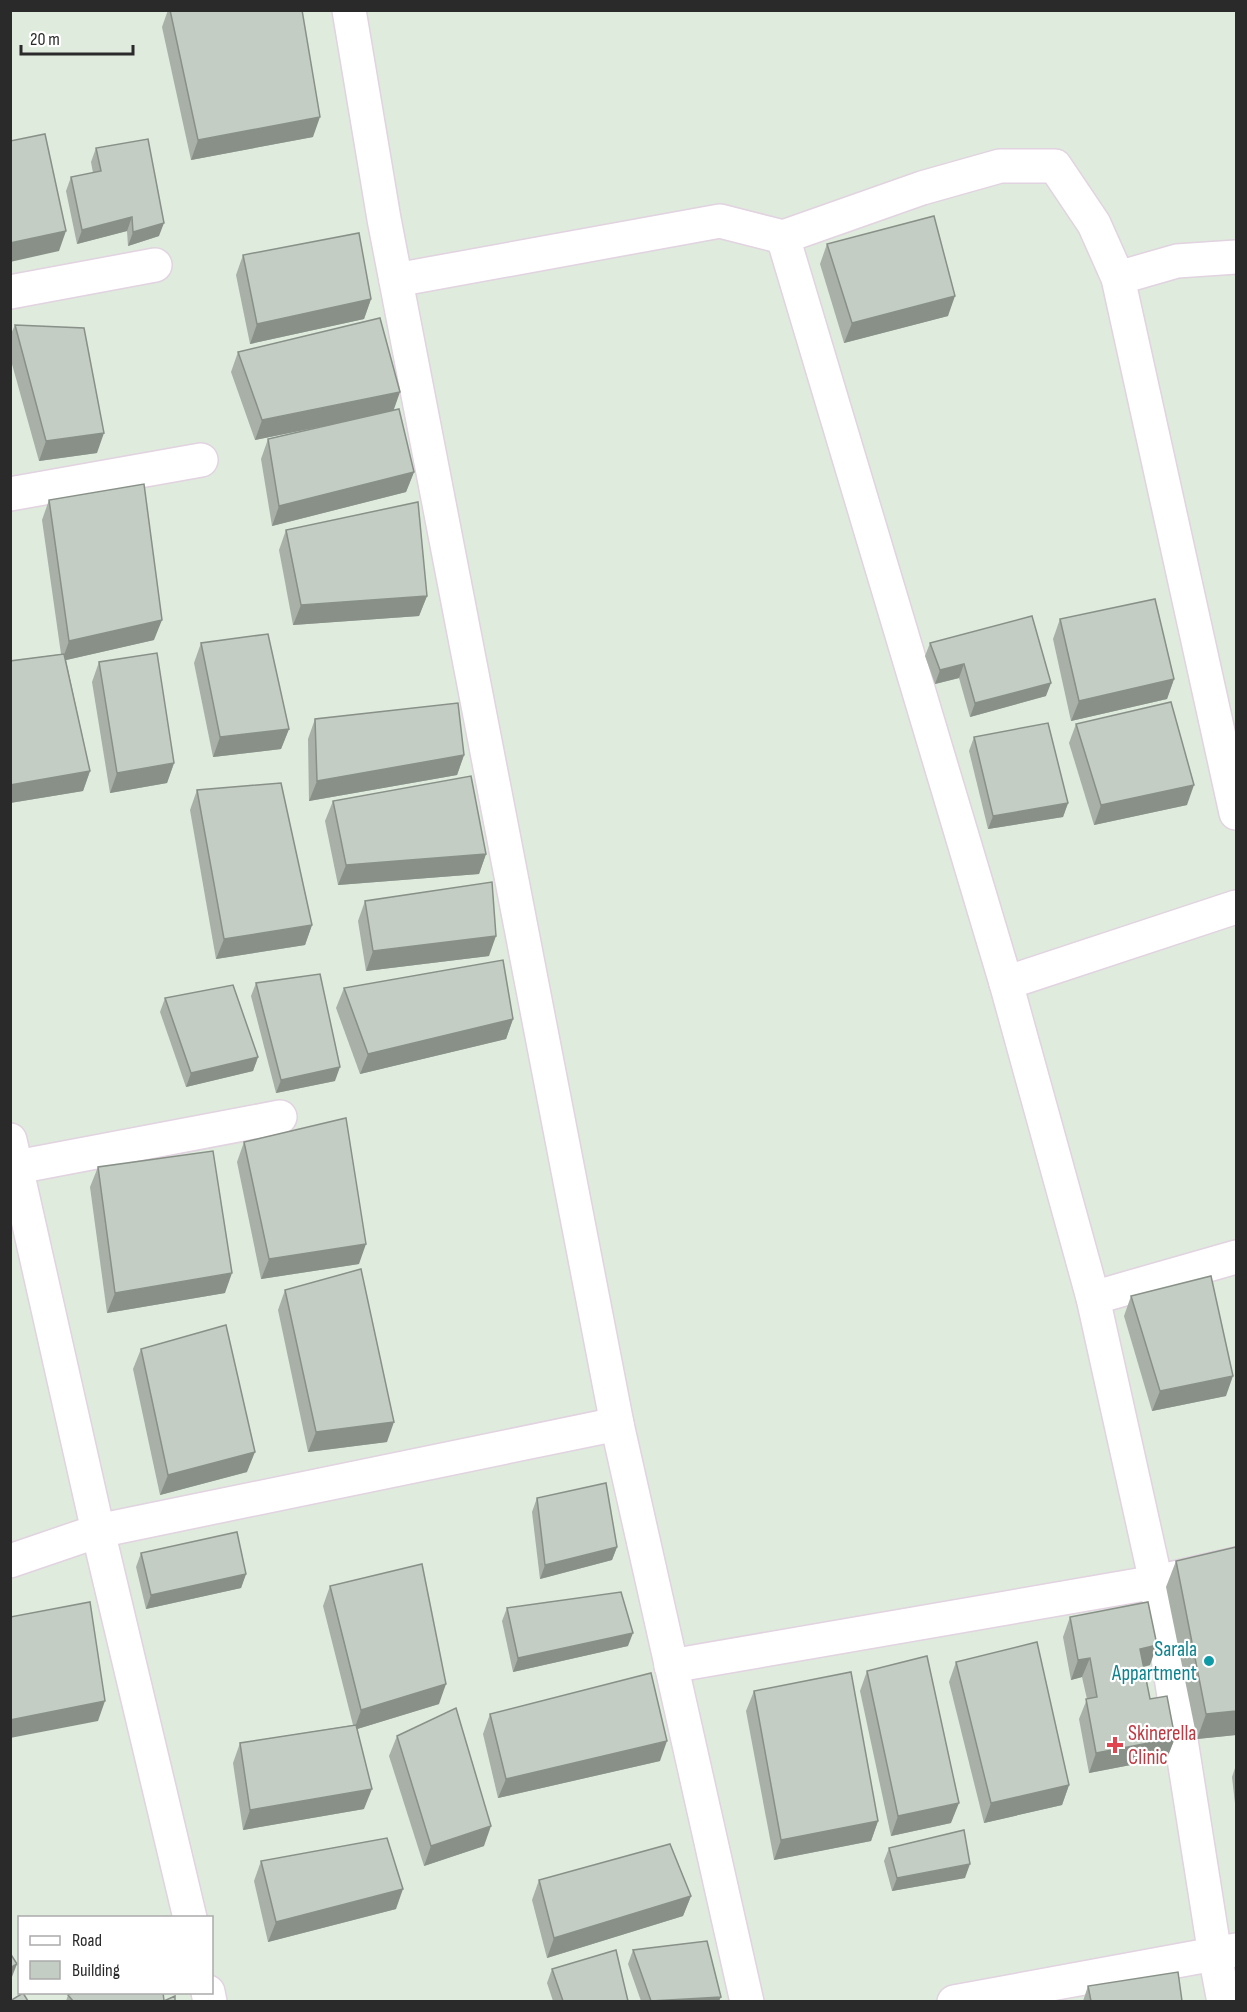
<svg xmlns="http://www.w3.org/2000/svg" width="1247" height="2012" viewBox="0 0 1247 2012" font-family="'Sofia Sans Condensed',sans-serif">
<rect width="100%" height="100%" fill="#dfebdd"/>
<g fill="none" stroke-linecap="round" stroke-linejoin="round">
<defs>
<g id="minor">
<path d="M349,10l35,209 233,1205 130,578"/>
<path d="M783,237l139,-49 78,-22h55l39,58 24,54 118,535"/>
<path d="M1118,278l59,-17 59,-4"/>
<path d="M396,280l324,-59 63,16 223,746 87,315 63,284 59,373 9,47"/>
<path d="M10,292l145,-27"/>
<path d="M10,494l191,-34"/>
<path d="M1006,983l230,-76"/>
<path d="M10,1140l88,391 92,387"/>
<path d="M17,1167l263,-50"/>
<path d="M1093,1298l143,-41"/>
<path d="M10,1561l88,-30 519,-107"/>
<path d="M671,1666l485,-84 80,-18"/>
<path d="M208,1992l2,10"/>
<path d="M954,2002l282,-52"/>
</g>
</defs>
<!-- minor casing -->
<use href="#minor" stroke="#e1d3e0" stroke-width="36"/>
<!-- minor -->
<use href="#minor" stroke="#fff" stroke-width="33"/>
</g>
<!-- wall -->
<g fill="#a8b0a8">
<path d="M168,10h134l11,127 -122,23 -29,-133z"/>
<path d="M96,148l63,88 -31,10 -1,-15 -50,13 -11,-53 5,-14 22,-4 -2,-11z"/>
<path d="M827,244l121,72 -104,27 -24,-79z"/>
<path d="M243,255l128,44 -7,20 -114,25 -14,-69z"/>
<path d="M15,325l82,128 -58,8 -29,-104v-21z"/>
<path d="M238,352l156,58 20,62 -8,20 -134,34 -11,-67 7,-20 55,-13 -68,14 -24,-68z"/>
<path d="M49,500l105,140 -88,20 24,111 -7,20 -73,12v-142l51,-7 -19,-134z"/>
<path d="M286,530l141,66 -8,20 -126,9 -14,-75z"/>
<path d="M1060,619l114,60 -7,20 -96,22 -18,-82z"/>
<path d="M201,643l88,86 -8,20 -68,8 -19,-94z"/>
<path d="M930,643l116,53 -76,21 -11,-39 -24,6 -10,-28z"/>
<path d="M99,662l75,101 -7,20 -57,10 -18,-111z"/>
<path d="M315,719l149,36 -7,20 -148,26 -1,-62z"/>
<path d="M1076,724l111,81 -93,20 -25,-82z"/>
<path d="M974,737l94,66 -5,14 -75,12 -19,-78z"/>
<path d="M197,790l115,135 -7,20 -89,14 -26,-149z"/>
<path d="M333,801l153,53 -7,20 -141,11 -13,-64z"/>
<path d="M365,901l124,55 -123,15 -8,-50z"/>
<path d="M256,983l79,98 -59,12 -25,-97z"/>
<path d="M344,988l169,31 -7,20 -146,35 -24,-66z"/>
<path d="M165,998l93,59 -5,14 -67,16 -26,-75z"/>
<path d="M244,1142l115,122 -98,15 -24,-117z"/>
<path d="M98,1167l127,126 -118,20 -17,-126z"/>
<path d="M285,1290l102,152 -79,10 -30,-142z"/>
<path d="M1131,1296l95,100 -74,15 -28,-95z"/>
<path d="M141,1349l106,123 -87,23 -27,-126z"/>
<path d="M537,1498l80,49 -5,13 -72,19 -8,-67z"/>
<path d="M141,1553l105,21 -5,14 -95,21 -10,-42z"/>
<path d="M1176,1561l60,174 -39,4 -31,-152z"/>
<path d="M330,1586l109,118 -82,25 7,80 -121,21 -10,-67 7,-20 113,-18 -30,-119z"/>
<path d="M507,1608l121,38 -115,26 -11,-51z"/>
<path d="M1070,1617l80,48 -6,2 6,32 25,39 -8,20 -78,15 -10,-54 8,-20 -5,-22 -11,3 -8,-43z"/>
<path d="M956,1662l113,123 -7,20 -78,18 -35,-141z"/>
<path d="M867,1671l84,152 -60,13 -31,-145z"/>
<path d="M754,1691l124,130 -7,20 -97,19 -28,-149z"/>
<path d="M490,1714l170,47 -162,37 -15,-64z"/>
<path d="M397,1736l87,110 -60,20 -35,-110z"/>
<path d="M1236,1765v47l-4,-35z"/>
<path d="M889,1848l76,30 -73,13 -8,-30z"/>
<path d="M261,1861l135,48 -128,33 -14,-61z"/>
<path d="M539,1880l152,16 -8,20 -136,42 -15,-58z"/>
<path d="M633,1950l86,51h-78l-13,-37z"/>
<path d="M552,1969l76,32h-75l-6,-18z"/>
<path d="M1088,1986l94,15h-99z"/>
<path d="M68,1995l96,6h11h-109z"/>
</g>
<!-- shaded-wall -->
<g fill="#889088">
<path d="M320,117l-7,20 -122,23 7,-20z"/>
<path d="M132,217l-5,14 -50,13 5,-14z"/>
<path d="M164,223l-5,13 -31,10 5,-14z"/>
<path d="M66,231l-7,20 -49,11v-19z"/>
<path d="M955,296l-7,20 -104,27 8,-20z"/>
<path d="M371,299l-7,20 -114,25 7,-20z"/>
<path d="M400,392l-7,20 -138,28 7,-20z"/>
<path d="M104,433l-7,20 -58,8 7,-20z"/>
<path d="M414,472l-8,20 -134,34 7,-20z"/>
<path d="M427,596l-8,20 -126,9 8,-20z"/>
<path d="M162,620l-8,20 -92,21 7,-20z"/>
<path d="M964,664l-5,14 -24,6 5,-14z"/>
<path d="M1174,679l-7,20 -96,22 8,-20z"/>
<path d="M1051,683l-5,13 -76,21 5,-14z"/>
<path d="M289,729l-8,20 -68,8 7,-20z"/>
<path d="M464,755l-7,20 -148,26 8,-20z"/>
<path d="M174,763l-7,20 -57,10 7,-20z"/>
<path d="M90,771l-7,20 -73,12v-18z"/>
<path d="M1194,785l-7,20 -93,20 7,-20z"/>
<path d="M1068,803l-5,14 -75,12 5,-13z"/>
<path d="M486,854l-7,20 -141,11 8,-20z"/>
<path d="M312,925l-7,20 -89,14 8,-20z"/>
<path d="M496,936l-7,20 -123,15 7,-20z"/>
<path d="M513,1019l-7,20 -146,35 8,-20z"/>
<path d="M258,1057l-5,14 -67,16 5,-14z"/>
<path d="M340,1067l-5,14 -59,12 5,-13z"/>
<path d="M366,1244l-7,20 -98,15 8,-20z"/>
<path d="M232,1273l-7,20 -118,20 8,-20z"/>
<path d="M1233,1376l-7,20 -74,15 8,-20z"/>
<path d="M394,1422l-7,20 -79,10 8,-20z"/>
<path d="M255,1452l-8,20 -87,23 8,-20z"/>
<path d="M617,1547l-5,13 -72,19 5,-14z"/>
<path d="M246,1574l-5,14 -95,21 5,-14z"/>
<path d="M633,1633l-5,13 -115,26 5,-14z"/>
<path d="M1157,1645l-7,20 -17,4 7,-20z"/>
<path d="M1090,1658l-8,19 -11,3 7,-20z"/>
<path d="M446,1684l-7,20 -85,26 7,-20z"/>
<path d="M105,1701l-7,20 -88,17v-18z"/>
<path d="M1236,1711v24l-39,4 9,-25z"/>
<path d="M1175,1738l-8,20 -78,15 7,-20z"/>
<path d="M667,1741l-7,20 -162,37 8,-19z"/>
<path d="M1069,1785l-7,20 -78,18 7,-20z"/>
<path d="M372,1789l-8,20 -121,21 7,-20z"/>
<path d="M959,1803l-8,20 -60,13 7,-20z"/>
<path d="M878,1821l-7,20 -97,19 7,-20z"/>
<path d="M491,1826l-7,20 -60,20 7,-20z"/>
<path d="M970,1864l-5,14 -73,13 5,-13z"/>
<path d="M403,1889l-7,20 -128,33 8,-20z"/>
<path d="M691,1896l-8,20 -136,42 7,-20z"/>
<path d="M17,1964l-7,18v-14z"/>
<path d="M721,1997l-2,4h-69h1z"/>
</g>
<!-- building -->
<g fill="#c3cdc3" stroke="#889088" stroke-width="1.5">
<path d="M170,10h132l18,107 -122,23z"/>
<path d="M45,134l21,97 -56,12v-102z"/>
<path d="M148,139l16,84 -31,9 -1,-15 -50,13 -11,-53 30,-6 -5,-23z"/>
<path d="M934,216l21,80 -103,27 -25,-79z"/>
<path d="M359,233l12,66 -114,25 -14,-69z"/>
<path d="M380,318l20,74 -138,28 -24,-68z"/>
<path d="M15,325l69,3 20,105 -58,8z"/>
<path d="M399,409l15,63 -135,34 -11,-67z"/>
<path d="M144,484l18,136 -93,21 -20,-141z"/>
<path d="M418,502l9,94 -126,9 -15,-75z"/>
<path d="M1155,599l19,80 -95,22 -19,-82z"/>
<path d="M1032,616l19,67 -76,20 -11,-39 -24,6 -10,-27z"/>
<path d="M268,634l21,95 -69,8 -19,-94z"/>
<path d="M157,653l17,110 -57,10 -18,-111z"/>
<path d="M64,654l26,117 -80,14v-124z"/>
<path d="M1171,702l23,83 -93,20 -25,-81z"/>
<path d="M458,703l6,52 -147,26 -2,-62z"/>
<path d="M1048,723l20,80 -75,13 -19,-79z"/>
<path d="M471,776l15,78 -140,11 -13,-64z"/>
<path d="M281,783l31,142 -88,14 -27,-149z"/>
<path d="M492,882l4,54 -123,15 -8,-50z"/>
<path d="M503,960l10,59 -145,35 -24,-66z"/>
<path d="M320,974l20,93 -59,13 -25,-97z"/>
<path d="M233,985l25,72 -67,16 -26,-75z"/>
<path d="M346,1118l20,126 -97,15 -25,-117z"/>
<path d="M213,1151l19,122 -117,20 -17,-126z"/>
<path d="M361,1269l33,153 -78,10 -31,-142z"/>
<path d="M1211,1276l22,100 -73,15 -29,-95z"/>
<path d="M226,1325l29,127 -87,23 -27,-126z"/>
<path d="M606,1483l11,64 -72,18 -8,-67z"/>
<path d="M237,1532l9,42 -95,21 -10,-42z"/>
<path d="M1236,1547v164l-30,3 -30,-153z"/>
<path d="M422,1564l24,120 -85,26 -31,-124z"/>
<path d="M621,1592l12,41 -115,25 -11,-50z"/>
<path d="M90,1602l15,99 -95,19v-103z"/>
<path d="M1148,1602l9,43 -17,4 10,50 17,-3 8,42 -79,15 -10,-54 11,-2 -7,-39 -12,2 -8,-43z"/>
<path d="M1037,1642l32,143 -78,18 -35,-141z"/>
<path d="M927,1656l32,147 -61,13 -31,-145z"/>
<path d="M851,1672l27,149 -97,19 -27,-149z"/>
<path d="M651,1673l16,68 -161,38 -16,-65z"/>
<path d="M456,1708l35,118 -60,20 -34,-110z"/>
<path d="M356,1725l16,64 -122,21 -10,-67z"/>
<path d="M964,1830l6,34 -73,14 -8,-30z"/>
<path d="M387,1838l16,51 -127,33 -15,-61z"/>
<path d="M670,1844l21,52 -137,42 -15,-58z"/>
<path d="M707,1941l14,56 -70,4 -18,-51z"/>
<path d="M616,1950l12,51h-65l-11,-32z"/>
<path d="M10,1953l7,11 -7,4z"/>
<path d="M1178,1972l4,29h-91l-3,-15z"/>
<path d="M74,1992h89l1,9 11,-5v5h-102l-5,-6z"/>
<path d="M23,1993l5,8h-18z"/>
</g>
<!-- markers -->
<circle fill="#0f9aa8" stroke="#fff" stroke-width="2" cx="1209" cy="1661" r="6"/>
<path fill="#e0444e" stroke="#fff" stroke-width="2" d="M1112 1736h6v6h6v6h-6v6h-6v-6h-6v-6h6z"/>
<g text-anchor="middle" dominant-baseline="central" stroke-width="4.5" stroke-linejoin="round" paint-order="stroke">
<!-- culture labels -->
<g font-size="21" fill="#0d838f" stroke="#fff" text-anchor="end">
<text x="1197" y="1649">Sarala<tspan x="1197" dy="24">Appartment</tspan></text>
</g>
<!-- health labels -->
<g font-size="21" fill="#be3a42" stroke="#fff" text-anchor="start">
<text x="1128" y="1733">Skinerella<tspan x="1128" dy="24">Clinic</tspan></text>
</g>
</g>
<!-- border -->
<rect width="1247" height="2012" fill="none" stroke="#2a2a2a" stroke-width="24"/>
<!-- legend -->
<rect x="18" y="1916" width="195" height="78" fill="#ffffff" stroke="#aaaaaa" stroke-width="1.5"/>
<rect x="30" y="1936" width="30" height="9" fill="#ffffff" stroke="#aaaaaa" stroke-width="1.5"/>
<text x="72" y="1946" font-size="18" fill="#2a2a2a">Road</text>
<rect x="30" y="1961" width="30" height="18" fill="#c3cdc3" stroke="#aaaaaa" stroke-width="1.5"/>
<text x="72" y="1976" font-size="18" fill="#2a2a2a">Building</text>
<!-- scale -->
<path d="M21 45v9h112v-9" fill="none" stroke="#2a2a2a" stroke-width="3"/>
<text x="30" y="45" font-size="18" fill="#2a2a2a" stroke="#ffffff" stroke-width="4.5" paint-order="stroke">20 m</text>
</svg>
